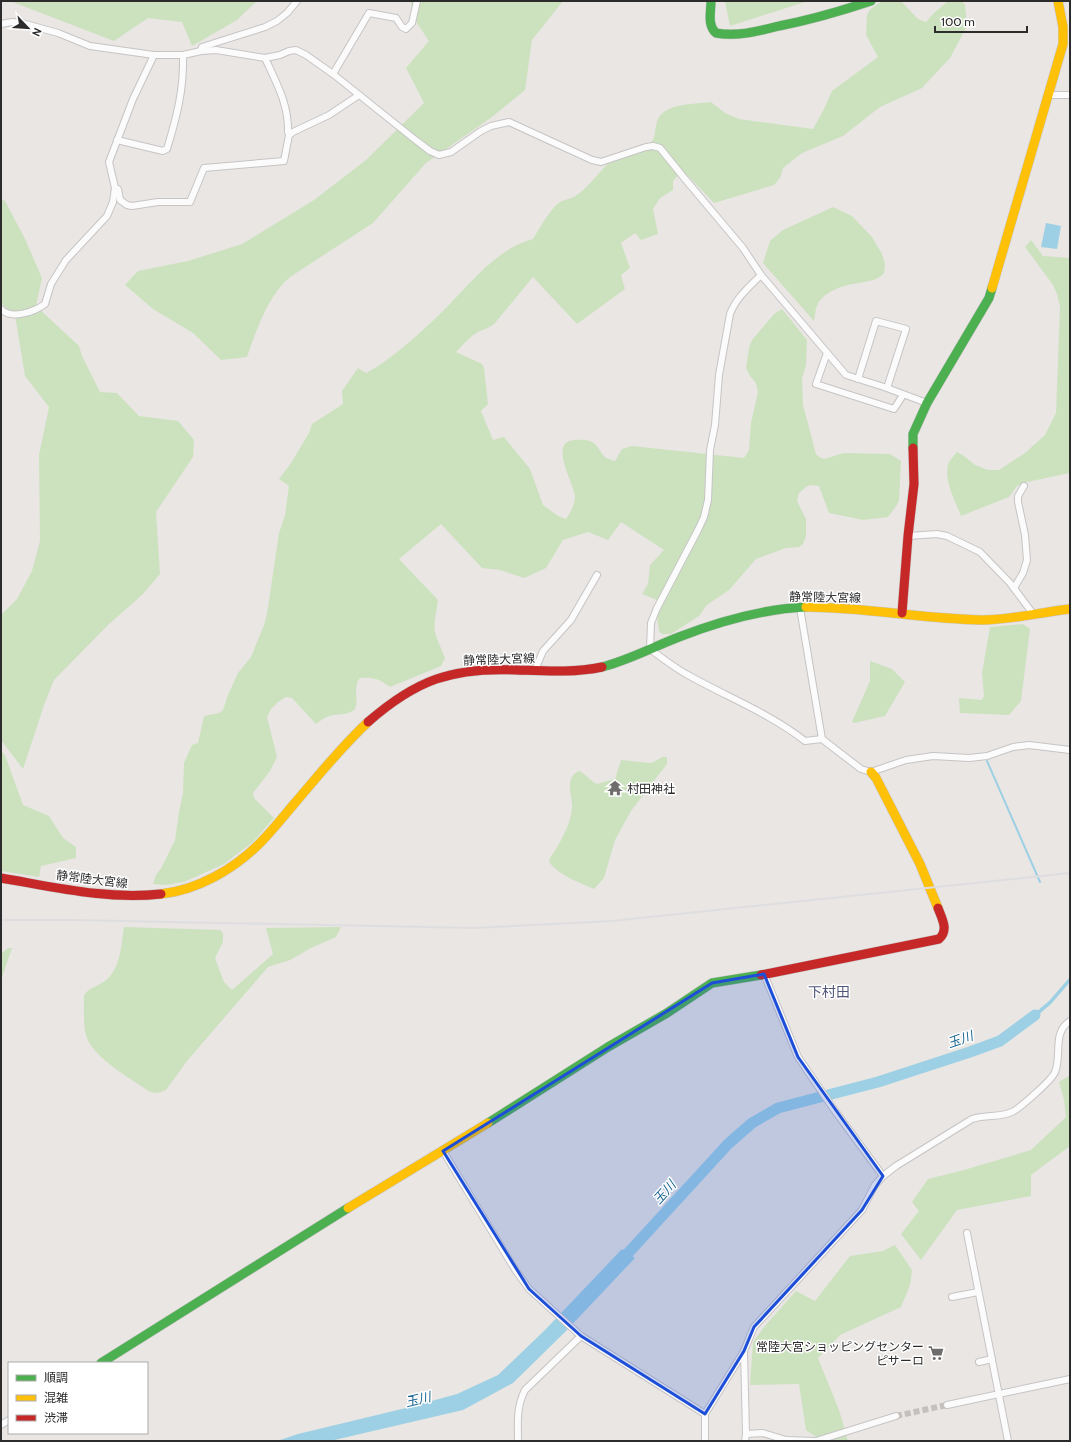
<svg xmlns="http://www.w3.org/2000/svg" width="1071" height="1442" viewBox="0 0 1071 1442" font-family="Cabin,'Noto Sans JP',sans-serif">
<rect width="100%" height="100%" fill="#e9e6e3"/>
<!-- green -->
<g fill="#cce2bf">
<path d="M10,1h247l-20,19 -45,26 -10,-24 -34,-4 -34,23z"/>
<path d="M411,1h152l-31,39 -7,50 -33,27 -66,46 -53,60 -83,54c-23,20 -33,52 -43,80l-26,3 -28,-27 -40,-24 -28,-24 13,-14 50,-10 54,-17 72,-44 52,-40 58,-57 -18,-35 23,-27 -16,-24z"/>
<path d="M725,1h83l-78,25z"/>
<path d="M882,1h19l17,18 8,3 8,-9 14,-12h14l3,4 2,21 -17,32 -28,30 -42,19 -37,29 -41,17 -19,15 -3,10 -6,7 -60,18 -26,-27 -5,-3 -4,1 -6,7v9l-13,8 -7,11 5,25 -17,6 -6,-7 -14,10 9,25 -9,7 4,14 -48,35 -44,-47 -38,46c-5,5 -11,6 -17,9 -9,5 -15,13 -22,20l26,12 2,4 4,36 -7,7 12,29 11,-3 26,32 13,36 15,11 8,3c4,-6 9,-14 9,-23 -1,-12 -27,-54 -1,-56 6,0 12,-1 18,2 6,3 9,12 14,16 2,1 6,2 9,3l7,-12 10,-3 112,12 5,-8 2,-27 7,-31 -2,-9 -6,-7 -4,-8 3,-20 3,-8 22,-26 8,-5 25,31 -1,25 -4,14 1,26 13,49 3,3 5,2 20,-6 46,1 11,7 -2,39 -2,5 -9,12 -25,3 -34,-7 -10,-27 -9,-1 -4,2 -7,6 -2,8 9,18v17l-3,8 -4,3 -13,1 -30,11 -27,31 -22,15 -8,11 -28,18h-9l-3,-3 -2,-15 5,-14 -20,-8 6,-10 2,-19 14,-15 -43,-28 -13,18 -20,-8 -25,8 -17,28 -22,10 -24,-8 -18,-2 -41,-44 -42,35 39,41c-1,11 -5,21 -3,32 2,8 7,18 10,26l-4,8 -51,21c-11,-8 -16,-10 -30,-9 -8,9 0,26 -6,32 -5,5 -18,4 -24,6 -5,1 -10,5 -14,8l-24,-26 -6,-1 -8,5 -7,7 -4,8 10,40 -7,14 -17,22 1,5 20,20 -21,24 -29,22 -40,18 -18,3 -13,-1 3,-9 6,-8 13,-27 4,-28 4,-19 1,-30 8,-18 6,-2 6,-27 15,-3 4,-3 5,-15 10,-22 13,-16 13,-32 3,-11 12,-81 6,-18 4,-29 -10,-7 12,-16 18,-30 3,-9 31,-20 -1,-13 16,-23 8,5c24,-12 58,-43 78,-63 25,-25 53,-62 89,-71 6,-10 18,-31 27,-37 5,-3 12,-3 17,-7 13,-9 26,-29 39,-38 10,-8 24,-7 34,-14 10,-6 -1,-25 19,-34 13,-6 29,-5 42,-7l14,11 14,6 74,10 10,-18 9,-20 46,-34 -12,-22 1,-19 2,-5 3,-3z"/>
<path d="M1,199l4,2 20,38 17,39 -6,28 43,40 3,10 18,36 17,1 22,23 39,5 16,19 -1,17 -37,55 4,62 -18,21 -33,29 -55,56 -10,25 -21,64 -22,-29v-125l16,-16 15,-28 8,-30 -1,-86 10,-48 -24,-31 -10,-61 -14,-12z"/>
<path d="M833,207l19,9 20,21 10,17 3,10 -1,9c-7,8 -16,8 -25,10 -15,2 -36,8 -42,23 -2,4 -2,10 -3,15l-51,-58 7,-22 13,-11z"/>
<path d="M1031,240l12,16 27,2v215l-43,9 -10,4 -8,11 -48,19c-5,-14 -17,-34 -13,-51 1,-4 6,-9 9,-13l7,4 11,9 13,5h11l26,-17 20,-18 11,-22 4,-106 -3,-13 -4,-9 -28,-38z"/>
<path d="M1023,624l7,5 -9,72 -12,14 -49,-2 -1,-15 23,2 2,-4 -2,-23 8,-46z"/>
<path d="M870,661l22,8 13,13 -20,34 -31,7 -2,-1 18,-41z"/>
<path d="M1,751l4,4 18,50 26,11 14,22 13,9v11l-35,8 -2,11 -38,-6z"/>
<path d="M662,757h5v7l-36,47 -16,29 -11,38 -10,11c-16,-7 -34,-13 -45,-27 1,-6 4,-8 7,-13 7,-12 15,-27 16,-41 1,-11 -9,-30 7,-37 6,2 10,9 18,13l18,-5 6,-19 29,3 4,-1z"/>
<path d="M124,927l96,3 3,3v9l-8,16 9,24 8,8 41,-36 -7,-26 75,-1 -5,10 -25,11 -21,12 -22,7 -81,94 -21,29 -8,3 -8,-1c-18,-13 -58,-34 -64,-57 -3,-10 -2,-29 -2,-40 5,-7 14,-9 21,-14 16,-12 16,-36 19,-54z"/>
<path d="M8,948h4l-11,32v-26z"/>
<path d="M1070,1075v71l-39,29v21l-74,14 -36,50 -20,-26 18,-23 -7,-9 16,-23 36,-9 67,-20 35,-33 -2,-17 -5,-18z"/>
<path d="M895,1245l17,25 -2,15 -9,22 -61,28 -22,23 21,52 9,31h-26l-16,-11 -7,-46 -49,1 3,-43 11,-15 32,-36 19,10 35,-45 33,-5z"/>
</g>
<!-- water -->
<g fill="#9dd0e4">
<path d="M1046,223l15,3 -4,23 -16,-2z"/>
<path d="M1070,977v5l-19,22 -26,22 -2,-3 26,-22z"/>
<path d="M622,1249l13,9 -70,74 -52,51 -50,27 -133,31h-53l21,-7 108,-26 51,-14 41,-19 47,-45z"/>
</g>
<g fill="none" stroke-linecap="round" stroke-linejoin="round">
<!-- stream -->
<path stroke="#9dd0e4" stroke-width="2" d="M987,761l53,121"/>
<!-- river -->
<path stroke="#9dd0e4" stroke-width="11" d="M619,1263l109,-119 24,-21 26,-15 100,-26 92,-30 30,-11 35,-26"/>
<!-- street-tunnel -->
<path stroke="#c3c1be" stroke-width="6" stroke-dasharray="6 3" stroke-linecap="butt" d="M896,1416l51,-11"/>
<defs>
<g id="street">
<path d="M1,24l11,-2 10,1 36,10 32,13 64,9h29l18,-4 15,-1 49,8 15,-3 9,-4 7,-1 10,5 27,19 80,64 17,13 9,4 12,-3 30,-21 10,-5 18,-4 83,38 9,2 45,-15 7,-1 7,2 25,31 58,69 18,27 85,100 38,12 43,16"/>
<path d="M201,51l1,-4 63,-20 12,-6 10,-8 10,-12"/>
<path d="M265,58c11,24 24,47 23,74l2,2"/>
<path d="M333,74l36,-61 27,5 6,9 4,2 6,-6 5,-22"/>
<path d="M1049,95h21"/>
<path d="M117,140l46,11 4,-2c10,-33 17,-60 16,-94"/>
<path d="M115,188l3,1 2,11 7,5 5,1 26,-4h32l14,-34 80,-7 5,-26 4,-3 36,-17 30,-20"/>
<path d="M761,275c-12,12 -25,23 -31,39l-11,61 -4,50 -5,25 -2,50 -4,17 -6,13 -41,78 -6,15 -1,26c12,9 25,19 38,26 39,22 81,38 117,66l17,-2"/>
<path d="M1,309c10,11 33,3 44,-5l6,-20 15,-24 41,-44 6,-14 2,-14 -6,-26 24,-63 21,-44"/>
<path d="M827,353l-11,31 78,25 9,-14"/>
<path d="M858,379l18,-58 30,8 -19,59"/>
<path d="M908,536l29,-2 10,2 33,16 30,31 24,32"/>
<path d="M1014,588l9,-15 4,-13 -2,-25 -7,-33v-6l6,-10"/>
<path d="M800,608l22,131 39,30 10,3 35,-12 27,-4 36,2 18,-2 26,-9 16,-2 41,5"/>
<path d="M535,670l8,-19 28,-31 26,-45"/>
<path d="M764,974l34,83 37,54 48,65"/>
<path d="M443,1151l73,120 13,18 52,47 124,78"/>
<path d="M967,1233l41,208"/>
<path d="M952,1297l26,-5"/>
<path d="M744,1351l2,83 -1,7"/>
<path d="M979,1362l13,-3"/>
<path d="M947,1405l123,-26"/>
<path d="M1,1425l8,-5"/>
<path d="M746,1434l17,-1 23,7 30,1 80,-25"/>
<path d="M518,1441c0,-19 -2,-33 7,-51l56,-54"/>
<path d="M705,1441v-27l39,-63 10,-24 108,-117 13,-25 8,-9 13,-10 76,-47c14,-5 28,-1 40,-7 8,-4 40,-32 43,-40 7,-16 -3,-40 15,-51"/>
</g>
<g id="fast">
<path d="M711,1c0,11 -4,24 5,32 21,4 43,-2 63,-7 31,-6 62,-15 92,-25"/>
<path d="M913,448v-14l14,-31 62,-105 3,-10"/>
<path d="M602,667c27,-7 51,-20 77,-30 41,-16 83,-28 127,-30"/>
<path d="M488,1123l120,-76 59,-34 45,-30 49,-8"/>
<path d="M101,1363l247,-155"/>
</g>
<g id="slow">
<path d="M992,288l71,-244v-17l-5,-26"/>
<path d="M806,607c59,0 117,12 176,13 30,0 59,-8 88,-11"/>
<path d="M871,772l5,6 44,86 18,44"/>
<path d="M161,894c37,-4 73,-25 99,-51 12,-12 23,-26 34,-39 24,-28 47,-57 74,-82"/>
<path d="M348,1208l140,-85"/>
</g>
<g id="jam">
<path d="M902,613l6,-77 6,-52 -1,-36"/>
<path d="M368,722c48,-42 84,-55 148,-52 29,1 58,3 86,-3"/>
<path d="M1,878c53,9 106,22 160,16"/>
<path d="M761,975l178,-36c10,-9 3,-20 -1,-31"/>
</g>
</defs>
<!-- street casing -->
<use href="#street" stroke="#c6c4c5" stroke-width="8"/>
<!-- fast casing -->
<use href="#fast" stroke="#c6c4c5" stroke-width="10"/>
<!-- slow casing -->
<use href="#slow" stroke="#c6c4c5" stroke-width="10"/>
<!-- jam casing -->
<use href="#jam" stroke="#c6c4c5" stroke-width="10"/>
<!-- street -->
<use href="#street" stroke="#fcfbfb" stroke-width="6"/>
<!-- fast -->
<use href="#fast" stroke="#4caf50" stroke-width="9"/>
<!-- slow -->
<use href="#slow" stroke="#ffc107" stroke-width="9"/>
<!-- jam -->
<use href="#jam" stroke="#c62828" stroke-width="9"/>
<!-- rail -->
<path stroke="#dedee0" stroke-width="2" d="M1,920h73l400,8 138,-7 458,-48"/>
</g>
<!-- marked area -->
<path fill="#1d4ed8" fill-opacity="0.2" stroke="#1d4ed8" stroke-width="3" stroke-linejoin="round" d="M764,974l34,83 85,119 -21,34 -108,117 -10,24 -39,63 -124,-78 -52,-47 -86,-138 269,-168z"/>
<!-- icons -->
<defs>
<symbol id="temple-bare" viewBox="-9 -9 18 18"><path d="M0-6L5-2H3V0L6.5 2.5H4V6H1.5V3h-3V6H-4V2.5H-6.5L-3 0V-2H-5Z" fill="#6e6d6c" stroke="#fff" stroke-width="2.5" paint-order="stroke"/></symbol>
<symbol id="supermarket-bare" viewBox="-9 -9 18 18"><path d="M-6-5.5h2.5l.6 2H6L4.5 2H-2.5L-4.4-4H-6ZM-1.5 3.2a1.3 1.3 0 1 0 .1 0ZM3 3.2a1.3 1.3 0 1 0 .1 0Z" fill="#6e6d6c" stroke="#fff" stroke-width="2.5" paint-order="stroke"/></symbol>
</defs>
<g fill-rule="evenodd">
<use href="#temple-bare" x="604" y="777" width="22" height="22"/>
<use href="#supermarket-bare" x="925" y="1342" width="22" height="22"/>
</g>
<g text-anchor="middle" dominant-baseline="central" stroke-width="3" stroke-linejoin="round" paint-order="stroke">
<!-- street labels -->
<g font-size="12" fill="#2c2c2c" stroke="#fff">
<text transform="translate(825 597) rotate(1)">静常陸大宮線</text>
<text transform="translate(499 659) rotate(-2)">静常陸大宮線</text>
<text transform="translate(92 879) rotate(7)">静常陸大宮線</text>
</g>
<!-- poi labels -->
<g font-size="12" fill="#2c2c2c" stroke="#fff" text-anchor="start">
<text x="627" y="788">村田神社</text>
<text x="924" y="1346" text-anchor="end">常陸大宮ショッピングセンター<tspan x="924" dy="14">ピサーロ</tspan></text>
</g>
<!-- water labels -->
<g font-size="13" font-style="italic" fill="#1a6793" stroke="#fff">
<text transform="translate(960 1039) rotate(-19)">玉川</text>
<text transform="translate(664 1192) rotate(-48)">玉川</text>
<text transform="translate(418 1399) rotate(-13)">玉川</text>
</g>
<!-- quarter labels -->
<g font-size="14" fill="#505779" stroke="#fff">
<text x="829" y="992">下村田</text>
</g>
</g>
<!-- border -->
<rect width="1071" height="1442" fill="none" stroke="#2c2c2c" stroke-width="4"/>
<!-- legend -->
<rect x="8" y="1362" width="140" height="72" fill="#ffffff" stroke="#ababab"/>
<rect x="16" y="1375" width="20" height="6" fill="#4caf50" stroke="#ababab"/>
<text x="44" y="1382" font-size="12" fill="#2c2c2c">順調</text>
<rect x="16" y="1395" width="20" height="6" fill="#ffc107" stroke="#ababab"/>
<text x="44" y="1402" font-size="12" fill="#2c2c2c">混雑</text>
<rect x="16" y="1415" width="20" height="6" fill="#c62828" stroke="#ababab"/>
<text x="44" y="1422" font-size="12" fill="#2c2c2c">渋滞</text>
<!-- north arrow -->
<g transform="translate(28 28) rotate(115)" stroke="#ffffff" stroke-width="3" paint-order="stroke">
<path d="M0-3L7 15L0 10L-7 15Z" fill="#2c2c2c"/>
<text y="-6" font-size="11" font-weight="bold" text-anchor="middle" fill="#2c2c2c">N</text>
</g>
<!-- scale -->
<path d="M935 26v6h92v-6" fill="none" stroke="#2c2c2c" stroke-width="2"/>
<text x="941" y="26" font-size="12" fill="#2c2c2c" stroke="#ffffff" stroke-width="3" paint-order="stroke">100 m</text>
</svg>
